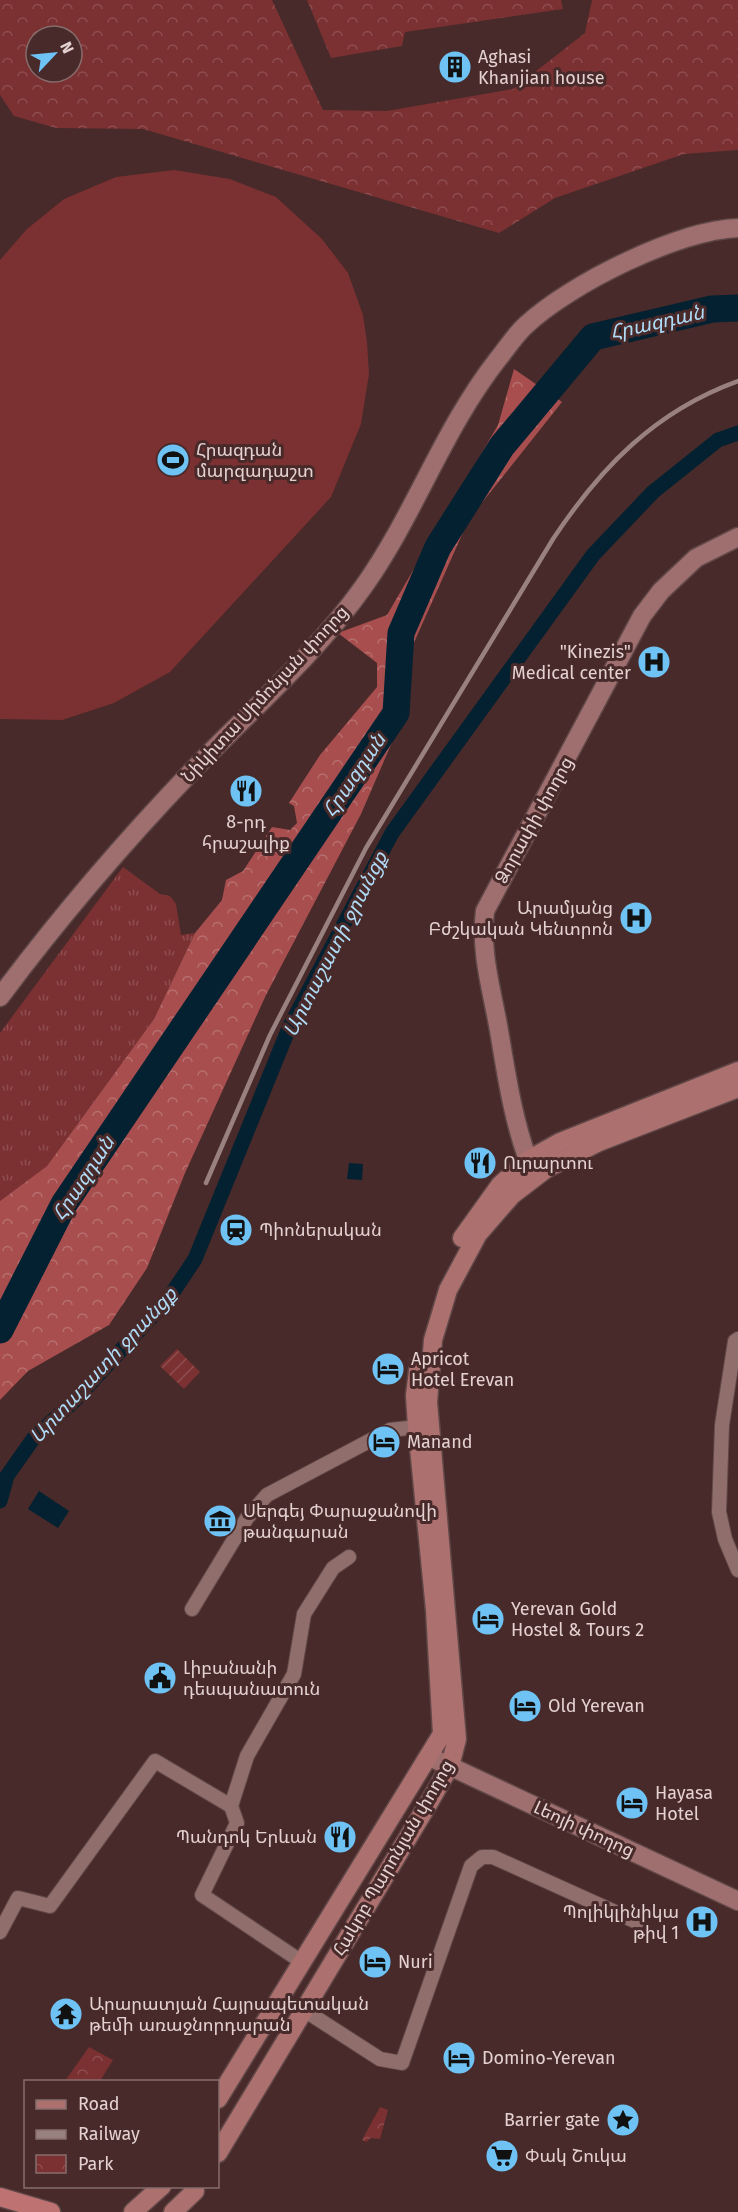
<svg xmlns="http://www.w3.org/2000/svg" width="738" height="2212" viewBox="0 0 738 2212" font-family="'Fira Sans','Noto Sans Armenian',sans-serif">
<defs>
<pattern id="grass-tufts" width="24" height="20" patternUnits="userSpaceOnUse" patternTransform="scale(1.5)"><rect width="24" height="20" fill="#7b3032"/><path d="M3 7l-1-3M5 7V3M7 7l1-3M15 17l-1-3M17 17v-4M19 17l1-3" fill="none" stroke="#8e4d4f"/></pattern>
<pattern id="forest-crowns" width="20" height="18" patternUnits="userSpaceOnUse" patternTransform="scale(1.5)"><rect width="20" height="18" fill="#a84e4f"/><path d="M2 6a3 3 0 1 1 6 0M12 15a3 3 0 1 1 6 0" fill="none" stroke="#b86f6f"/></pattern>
<pattern id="park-crowns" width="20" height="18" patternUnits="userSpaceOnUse" patternTransform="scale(1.5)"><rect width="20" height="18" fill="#7b3032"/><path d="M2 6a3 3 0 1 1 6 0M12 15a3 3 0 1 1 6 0" fill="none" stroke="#8e4d4f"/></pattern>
<pattern id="garden-furrows" width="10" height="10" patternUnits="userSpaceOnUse" patternTransform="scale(1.5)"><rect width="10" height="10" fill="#7b3032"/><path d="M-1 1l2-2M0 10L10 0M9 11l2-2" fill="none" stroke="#8e4d4f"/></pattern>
</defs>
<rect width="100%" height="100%" fill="#472a29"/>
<!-- grass -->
<path fill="url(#grass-tufts)" d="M123,867l37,27 10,2 6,8 5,31 14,-2 -41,86 -107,147 -47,35v-168z"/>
<!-- forest -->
<path fill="url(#forest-crowns)" d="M514,369l48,33 -93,117 -57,128 -12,77 -39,90 -95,181 -81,178 -38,95 -38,57 -81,46 -28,29v-199l47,-35 107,-147 41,-86 27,-33 4,-20 17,-9 29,-44 18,3 7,-7 -3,-17 -5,-3 31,-48 57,-68v-24l-39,-30 49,-18 111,-190z"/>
<!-- park -->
<g fill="url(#park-crowns)" fill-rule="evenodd">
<path d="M0,0h272l51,110 64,1 126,-22 72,-56 7,-33h146v150l-54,4 -129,44 -56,35 -356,-104 -87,-1 -42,-12 -14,-21zM36,36h36v36h-36z"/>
<path d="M307,0h254l2,9 -158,23 -3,14 -71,12z"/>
<path d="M89,2047l24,13 -13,21h-35z"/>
<path d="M380,2107l8,3 -8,29 -9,-1 -5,4 -4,-2z"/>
</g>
<!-- garden -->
<path fill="url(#garden-furrows)" d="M177,1349l23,23 -16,17 -24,-23z"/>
<!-- pitch -->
<path fill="#7b3032" d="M174,170l56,9 46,18 46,42 26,34 15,42 4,27 2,32 -8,50 -30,73 -161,175 -56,31 -52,17 -62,-1v-459l27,-31 37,-30 52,-22z"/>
<!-- water -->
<g fill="#032131">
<path d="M349,1163l14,1 -1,16 -15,-1z"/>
<path d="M39,1491l30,20 -11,17 -30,-19z"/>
</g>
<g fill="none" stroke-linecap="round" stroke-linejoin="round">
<!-- canal -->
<path stroke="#032131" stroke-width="15" d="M0,1501l7,-25 26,-37 43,-40 93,-101 26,-39 94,-231 103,-195 201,-278 60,-63 65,-52 20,-7"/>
<!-- river -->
<path stroke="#032131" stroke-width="27" d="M0,1330l64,-126 332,-491 5,-80 37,-86 64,-101 91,-109 119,-28 26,-1"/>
<defs>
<g id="street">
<path d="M738,1339l-3,2 -13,84 -3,87 6,27 13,31"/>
<path d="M192,1609l55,-91 20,-23 123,-65 27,-3"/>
<path d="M0,1932l18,-34 32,8 105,-145 76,45"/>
<path d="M302,1962l-100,-67 35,-72 -6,-17 16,-50 47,-82 10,-60 29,-46 16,-11"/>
<path d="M304,2010l76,49 22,4 69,-197 11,-9h11l144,65"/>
</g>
<g id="secondary">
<path d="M0,997c59,-79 124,-155 192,-226 58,-60 124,-117 172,-185 51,-72 79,-157 134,-227 9,-11 17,-24 28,-34 44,-41 152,-95 212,-97"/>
<path d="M528,1160c-16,-44 -22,-89 -30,-135 -7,-38 -18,-75 -13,-114l157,-295 19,-25 35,-33 42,-21"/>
<path d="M430,1757l308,144"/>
</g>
<g id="primary">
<path d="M462,1238l38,-53 28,-25 32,-18 178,-71"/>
<path d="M218,2099l224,-365 -7,-124 -18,-183 -2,-32 4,-32"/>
<path d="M218,2153l209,-347 23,-40 7,-27 -29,-337 5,-62 15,-50 30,-56 34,-39 34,-26 53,-27 139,-54"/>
<path d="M133,2212l29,-26"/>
<path d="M173,2212l22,-21"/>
</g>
<path id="highway" d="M0,2197l51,15"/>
</defs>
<!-- street casing -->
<use href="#street" stroke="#604747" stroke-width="16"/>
<!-- secondary casing -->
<use href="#secondary" stroke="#604747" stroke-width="21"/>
<!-- primary casing -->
<use href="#primary" stroke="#604747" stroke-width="21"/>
<!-- highway casing -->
<use href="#highway" stroke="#604747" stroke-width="21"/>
<!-- street -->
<use href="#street" stroke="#906e6c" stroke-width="14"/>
<!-- secondary -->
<use href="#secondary" stroke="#9e6f6e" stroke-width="18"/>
<!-- primary -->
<use href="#primary" stroke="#ac706f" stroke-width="18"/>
<!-- highway -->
<use href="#highway" stroke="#be7271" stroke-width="18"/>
<!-- rail -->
<path stroke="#998180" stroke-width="4.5" d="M206,1183l64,-148 96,-187 187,-309c48,-72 102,-128 185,-158"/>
</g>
<!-- icons -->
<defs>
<symbol id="building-disc" viewBox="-11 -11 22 22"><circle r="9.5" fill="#6fc2f4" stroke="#472a29"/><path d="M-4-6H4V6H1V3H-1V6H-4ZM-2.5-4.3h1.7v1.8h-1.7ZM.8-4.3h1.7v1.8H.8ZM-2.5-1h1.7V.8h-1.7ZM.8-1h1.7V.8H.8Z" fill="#111"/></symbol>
<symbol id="stadium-disc" viewBox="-11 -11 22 22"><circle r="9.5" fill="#6fc2f4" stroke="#472a29"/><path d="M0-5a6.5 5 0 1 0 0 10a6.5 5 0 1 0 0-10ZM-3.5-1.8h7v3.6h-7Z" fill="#111"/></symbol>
<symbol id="hospital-disc" viewBox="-11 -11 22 22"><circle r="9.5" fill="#6fc2f4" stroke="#472a29"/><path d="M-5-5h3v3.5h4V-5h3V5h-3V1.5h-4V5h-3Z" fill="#111"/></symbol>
<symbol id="restaurant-disc" viewBox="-11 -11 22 22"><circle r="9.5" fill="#6fc2f4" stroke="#472a29"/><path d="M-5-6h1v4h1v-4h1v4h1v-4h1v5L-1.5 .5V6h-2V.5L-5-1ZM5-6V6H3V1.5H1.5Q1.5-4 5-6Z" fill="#111"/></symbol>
<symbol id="station-disc" viewBox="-11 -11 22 22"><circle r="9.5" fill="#6fc2f4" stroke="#472a29"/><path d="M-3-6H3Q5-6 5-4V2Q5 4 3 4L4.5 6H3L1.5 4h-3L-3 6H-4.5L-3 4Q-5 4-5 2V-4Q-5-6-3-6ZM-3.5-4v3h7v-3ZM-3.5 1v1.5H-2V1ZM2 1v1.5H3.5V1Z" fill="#111"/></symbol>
<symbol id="hotel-disc" viewBox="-11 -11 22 22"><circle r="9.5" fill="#6fc2f4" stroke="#472a29"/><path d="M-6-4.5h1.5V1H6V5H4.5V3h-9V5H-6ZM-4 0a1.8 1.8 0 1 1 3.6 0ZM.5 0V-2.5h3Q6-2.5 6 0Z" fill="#111"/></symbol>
<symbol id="museum-disc" viewBox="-11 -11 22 22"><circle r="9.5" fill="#6fc2f4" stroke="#472a29"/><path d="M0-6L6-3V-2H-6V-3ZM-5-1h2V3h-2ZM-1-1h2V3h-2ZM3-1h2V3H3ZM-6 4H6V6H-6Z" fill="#111"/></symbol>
<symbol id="civic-disc" viewBox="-11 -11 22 22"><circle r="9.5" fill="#6fc2f4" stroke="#472a29"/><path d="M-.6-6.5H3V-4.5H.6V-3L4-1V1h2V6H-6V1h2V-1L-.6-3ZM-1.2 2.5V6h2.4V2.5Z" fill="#111"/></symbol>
<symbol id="temple-disc" viewBox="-11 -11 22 22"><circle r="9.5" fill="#6fc2f4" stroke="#472a29"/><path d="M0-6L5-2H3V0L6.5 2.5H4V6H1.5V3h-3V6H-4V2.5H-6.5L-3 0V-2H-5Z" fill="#111"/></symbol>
<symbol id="sight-disc" viewBox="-11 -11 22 22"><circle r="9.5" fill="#6fc2f4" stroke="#472a29"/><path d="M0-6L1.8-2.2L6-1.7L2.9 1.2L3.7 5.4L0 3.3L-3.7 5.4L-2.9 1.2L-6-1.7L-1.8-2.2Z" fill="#111"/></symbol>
<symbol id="supermarket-disc" viewBox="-11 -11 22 22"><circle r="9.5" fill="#6fc2f4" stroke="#472a29"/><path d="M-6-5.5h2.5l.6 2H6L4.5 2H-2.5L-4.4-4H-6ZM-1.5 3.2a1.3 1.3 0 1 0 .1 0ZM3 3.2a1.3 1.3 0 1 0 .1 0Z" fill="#111"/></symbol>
</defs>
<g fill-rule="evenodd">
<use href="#building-disc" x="436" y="48" width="38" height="38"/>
<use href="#stadium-disc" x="154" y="441" width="38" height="38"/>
<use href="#hospital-disc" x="635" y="643" width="38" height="38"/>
<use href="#restaurant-disc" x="227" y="772" width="38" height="38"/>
<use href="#hospital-disc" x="617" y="899" width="38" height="38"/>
<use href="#restaurant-disc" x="461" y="1144" width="38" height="38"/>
<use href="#station-disc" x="217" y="1211" width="38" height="38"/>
<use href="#hotel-disc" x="369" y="1350" width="38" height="38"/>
<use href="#hotel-disc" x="365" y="1423" width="38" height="38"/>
<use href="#museum-disc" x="201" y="1502" width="38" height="38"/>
<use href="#hotel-disc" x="469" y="1600" width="38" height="38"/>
<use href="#civic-disc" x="141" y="1659" width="38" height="38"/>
<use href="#hotel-disc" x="506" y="1687" width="38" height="38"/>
<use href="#hotel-disc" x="613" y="1784" width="38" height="38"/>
<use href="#restaurant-disc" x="321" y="1818" width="38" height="38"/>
<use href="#hospital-disc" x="683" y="1903" width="38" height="38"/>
<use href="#hotel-disc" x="356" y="1943" width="38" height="38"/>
<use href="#temple-disc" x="47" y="1995" width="38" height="38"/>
<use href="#hotel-disc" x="440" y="2039" width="38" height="38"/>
<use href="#sight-disc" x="604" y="2101" width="38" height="38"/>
<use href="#supermarket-disc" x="483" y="2137" width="38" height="38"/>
</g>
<g text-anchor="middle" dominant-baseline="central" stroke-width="6" stroke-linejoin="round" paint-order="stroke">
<!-- poi labels -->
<g font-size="18" fill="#e4d1d0" stroke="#472a29" text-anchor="start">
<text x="478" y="57">Aghasi<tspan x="478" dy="21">Khanjian house</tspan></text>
<text x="196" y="450">Հրազդան<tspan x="196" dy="21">մարզադաշտ</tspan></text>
<text x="631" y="652" text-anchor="end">"Kinezis"<tspan x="631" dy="21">Medical center</tspan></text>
<text x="246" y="822" text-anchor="middle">8-րդ<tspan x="246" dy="21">հրաշալիք</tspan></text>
<text x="613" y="908" text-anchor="end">Արամյանց<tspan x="613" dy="21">Բժշկական Կենտրոն</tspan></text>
<text x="503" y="1163">Ուրարտու</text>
<text x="259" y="1230">Պիոներական</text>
<text x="411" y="1359">Apricot<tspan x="411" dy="21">Hotel Erevan</tspan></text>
<text x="407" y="1442">Manand</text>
<text x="243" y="1511">Սերգեյ Փարաջանովի<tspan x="243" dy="21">թանգարան</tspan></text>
<text x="511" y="1609">Yerevan Gold<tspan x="511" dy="21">Hostel &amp; Tours 2</tspan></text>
<text x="183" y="1668">Լիբանանի<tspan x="183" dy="21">դեսպանատուն</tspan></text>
<text x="548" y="1706">Old Yerevan</text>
<text x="655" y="1793">Hayasa<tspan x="655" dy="21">Hotel</tspan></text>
<text x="317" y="1837" text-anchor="end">Պանդոկ Երևան</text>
<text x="679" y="1912" text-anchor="end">Պոլիկլինիկա<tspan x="679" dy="21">թիվ 1</tspan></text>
<text x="398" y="1962">Nuri</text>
<text x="89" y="2004">Արարատյան Հայրապետական<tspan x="89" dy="21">թեմի առաջնորդարան</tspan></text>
<text x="482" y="2058">Domino-Yerevan</text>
<text x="600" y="2120" text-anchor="end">Barrier gate</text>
<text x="525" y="2156">Փակ Շուկա</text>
</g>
<!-- street labels -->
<g font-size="18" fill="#e4d1d0" stroke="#472a29">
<text transform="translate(265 694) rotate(-47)">Նիկիտա Սիմոնյան փողոց</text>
<text transform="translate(534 820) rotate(-61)">Ձորափի փողոց</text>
<text transform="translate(584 1829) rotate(25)">Լեոյի փողոց</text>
<text transform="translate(393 1858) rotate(-60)">Հակոբ Պարոնյան փողոց</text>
</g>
<!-- water labels -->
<g font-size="20" font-style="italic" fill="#b0dbf7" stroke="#472a29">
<text transform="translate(657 322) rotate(-13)">Հրազդան</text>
<text transform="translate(354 775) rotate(-56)">Հրազդան</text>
<text transform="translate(335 944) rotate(-63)">Արտաշատի ջրանցք</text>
<text transform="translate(83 1178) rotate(-57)">Հրազդան</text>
<text transform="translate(103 1365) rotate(-47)">Արտաշատի ջրանցք</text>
</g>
</g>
<!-- legend -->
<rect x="24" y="2080" width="195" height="108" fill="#472a29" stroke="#866d6c" stroke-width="1.5"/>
<rect x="36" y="2100" width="30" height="9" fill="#ac706f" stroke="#866d6c" stroke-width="1.5"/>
<text x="78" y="2110" font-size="18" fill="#e4d1d0">Road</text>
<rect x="36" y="2130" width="30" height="9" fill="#998180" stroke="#866d6c" stroke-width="1.5"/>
<text x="78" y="2140" font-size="18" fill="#e4d1d0">Railway</text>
<rect x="36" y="2155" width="30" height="18" fill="url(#park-crowns)" stroke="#866d6c" stroke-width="1.5"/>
<text x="78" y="2170" font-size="18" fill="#e4d1d0">Park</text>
<!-- north arrow -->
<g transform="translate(54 54) rotate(64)"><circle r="28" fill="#472a29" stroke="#866d6c" stroke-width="1.5"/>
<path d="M0-4.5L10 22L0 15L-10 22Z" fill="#6fc2f4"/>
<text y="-9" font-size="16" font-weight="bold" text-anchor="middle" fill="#e4d1d0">N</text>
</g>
</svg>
